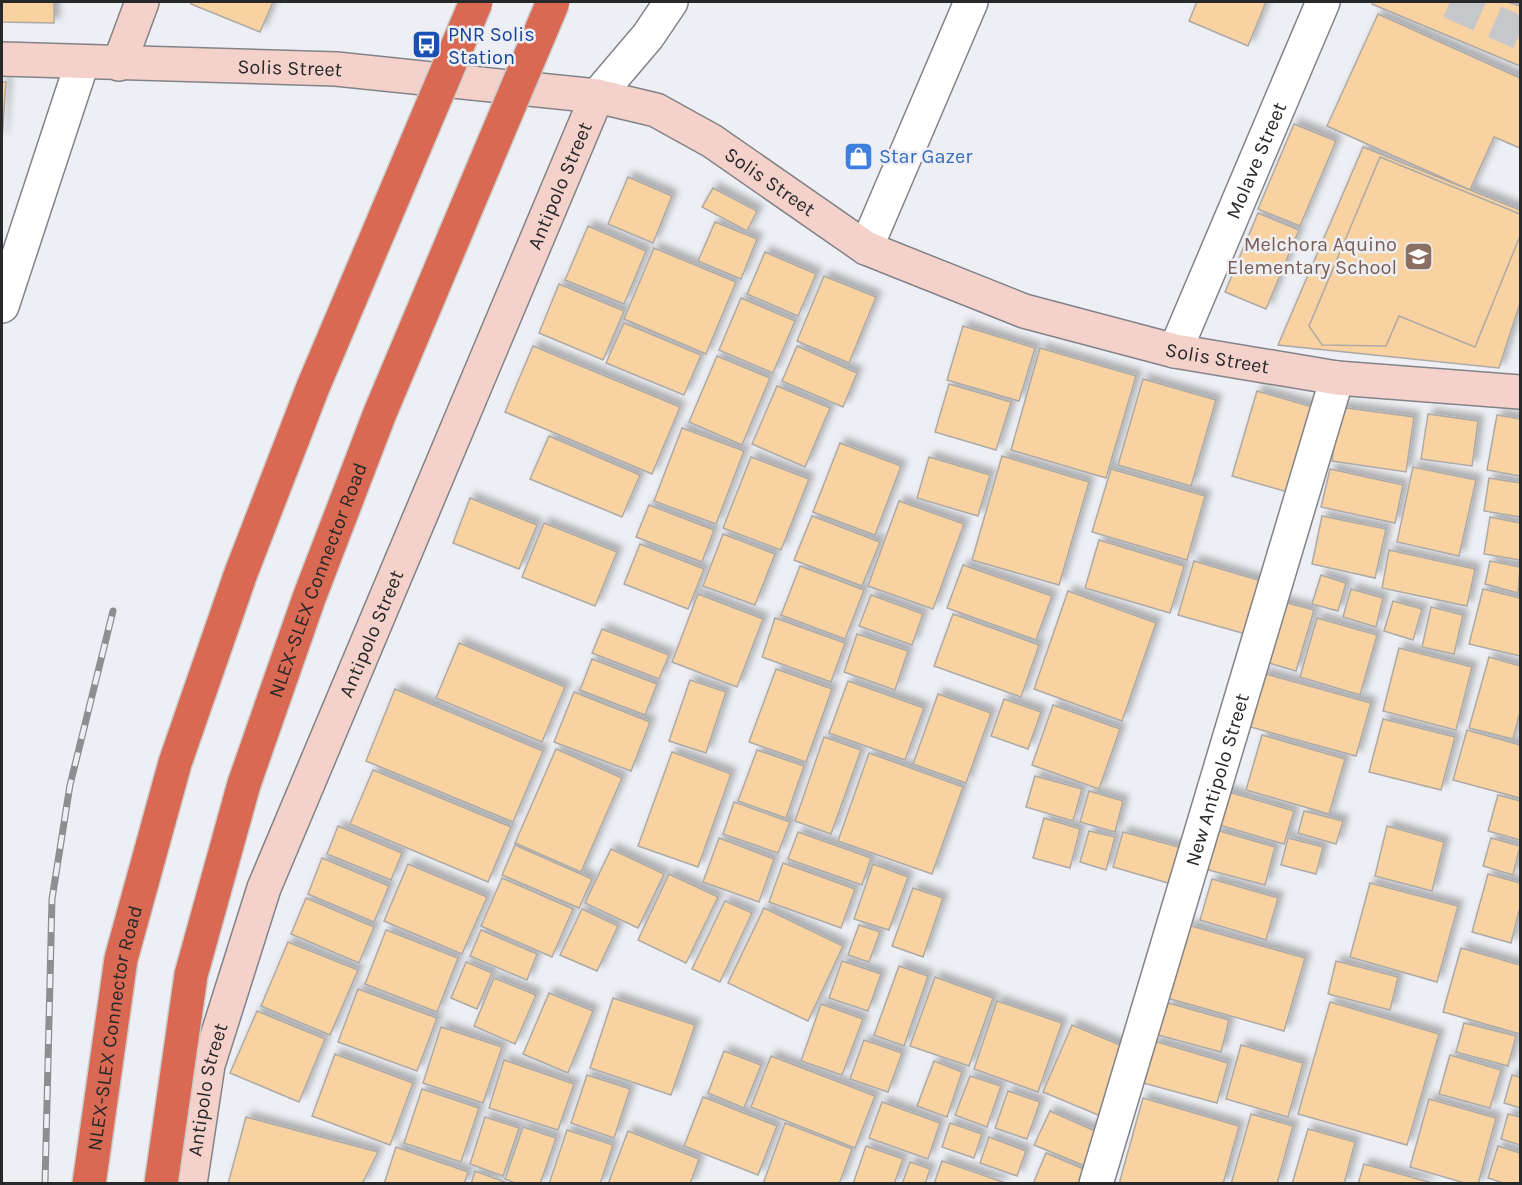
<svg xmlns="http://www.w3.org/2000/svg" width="1522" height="1185" viewBox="0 0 1522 1185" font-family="Karla,sans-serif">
<defs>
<filter id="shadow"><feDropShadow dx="5.5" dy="-5.5" stdDeviation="3" flood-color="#0004"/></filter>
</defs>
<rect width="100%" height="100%" fill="#eeeff4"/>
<!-- building -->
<g fill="#f9d2a2" stroke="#adaaa6" stroke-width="1.5" filter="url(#shadow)">
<path d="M2,2h52v21l-52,-1z"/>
<path d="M192,2h81l-13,30 -69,-28z"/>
<path d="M1197,2h69l-18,44 -59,-25z"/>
<path d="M1373,2h135l12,4v60l-148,-62z"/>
<path d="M1378,14l142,64v70l-26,-11 -24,53 -143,-64z"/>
<path d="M2,82h4l-4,58z"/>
<path d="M1294,124l42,17 -36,85 -42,-17z"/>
<path d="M1363,147l157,63v93l-21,65 -221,-23z"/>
<path d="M1380,157l140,57v22l-45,111 -76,-31 -13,30 -64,-1 -13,-19z"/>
<path d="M628,177l44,19 -19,47 -45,-19z"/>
<path d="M713,188l44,23 -10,20 -45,-24z"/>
<path d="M1258,213l41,17 -33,79 -41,-17z"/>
<path d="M715,222l42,17 -16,40 -43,-18z"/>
<path d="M588,226l58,25 -22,53 -59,-24z"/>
<path d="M654,248l82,34 -30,72 -82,-35z"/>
<path d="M765,252l51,22 -18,42 -51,-22z"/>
<path d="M824,276l52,21 -27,66 -52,-22z"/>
<path d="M559,284l65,27 -21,49 -64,-27z"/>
<path d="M741,298l54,23 -22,52 -54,-23z"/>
<path d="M624,323l77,32 -17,40 -78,-32z"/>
<path d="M963,326l72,22 -16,53 -72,-21z"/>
<path d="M533,346l147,61 -28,67 -147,-62z"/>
<path d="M797,346l60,27 -14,34 -61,-26z"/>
<path d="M1040,348l96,28 -30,102 -95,-28z"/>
<path d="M717,356l53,22 -28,67 -53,-23z"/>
<path d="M1143,379l73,21 -25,86 -73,-21z"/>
<path d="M949,384l62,18 -15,48 -61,-18z"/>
<path d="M777,386l53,22 -25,59 -53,-23z"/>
<path d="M1257,391l66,19 -25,85 -66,-19z"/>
<path d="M1339,407l75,10 -8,55 -74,-11z"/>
<path d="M1428,414l50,7 -6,45 -51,-7z"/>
<path d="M1497,415l23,4v57l-33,-6z"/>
<path d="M682,428l62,23 -28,73 -62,-23z"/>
<path d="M549,436l91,39 -18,42 -92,-38z"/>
<path d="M840,443l61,23 -26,69 -62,-23z"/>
<path d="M1002,456l87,26 -30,103 -87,-25z"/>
<path d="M751,457l58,22 -28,71 -58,-22z"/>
<path d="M929,457l61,18 -12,41 -61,-18z"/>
<path d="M1413,467l63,13 -17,76 -62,-14z"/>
<path d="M1111,469l94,27 -18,64 -95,-28z"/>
<path d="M1330,469l73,16 -8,38 -74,-16z"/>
<path d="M1489,478l31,5v34l-36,-6z"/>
<path d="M470,498l67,27 -18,44 -66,-26z"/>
<path d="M899,501l65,23 -31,85 -65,-23z"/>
<path d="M649,505l65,25 -12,32 -66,-25z"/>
<path d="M812,516l68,26 -18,44 -68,-26z"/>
<path d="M1322,516l64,13 -11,49 -63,-14z"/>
<path d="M1490,517l30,6v37l-36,-6z"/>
<path d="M544,523l73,29 -22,54 -73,-29z"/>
<path d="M723,534l52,20 -20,51 -52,-19z"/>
<path d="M1099,540l85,26 -14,47 -85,-25z"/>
<path d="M640,544l64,25 -16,40 -64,-25z"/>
<path d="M1389,550l86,19 -8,37 -85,-18z"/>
<path d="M1194,561l74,22 -15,53 -75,-21z"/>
<path d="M1490,561l30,6 -2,26 -33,-9z"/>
<path d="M963,565l89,31 -16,44 -89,-32z"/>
<path d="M800,566l64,24 -19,49 -64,-24z"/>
<path d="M1321,575l25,8 -8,28 -26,-7z"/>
<path d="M1351,589l32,9 -7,29 -33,-10z"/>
<path d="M1483,589l37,9v58l-51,-12z"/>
<path d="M1068,591l88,32 -34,98 -88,-32z"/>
<path d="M698,594l65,25 -26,68 -65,-25z"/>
<path d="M871,595l52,19 -11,31 -53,-19z"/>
<path d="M1280,601l34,9 -18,61 -34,-10z"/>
<path d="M1393,601l29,8 -9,31 -29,-9z"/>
<path d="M1431,607l32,8 -9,39 -32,-7z"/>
<path d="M953,614l86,31 -18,52 -87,-31z"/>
<path d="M775,618l70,25 -14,39 -69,-25z"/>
<path d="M1317,618l60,17 -17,60 -60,-18z"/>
<path d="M602,629l67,26 -10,24 -67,-26z"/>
<path d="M857,634l51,17 -13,39 -51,-18z"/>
<path d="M459,643l106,44 -23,55 -106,-44z"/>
<path d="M1399,648l73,19 -16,63 -73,-19z"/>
<path d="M1489,657l31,9v46l-7,27 -44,-11z"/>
<path d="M592,659l65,25 -12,31 -65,-25z"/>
<path d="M776,669l56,20 -26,73 -57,-20z"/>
<path d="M1262,673l109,30 -15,53 -109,-30z"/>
<path d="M690,680l36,12 -20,61 -37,-12z"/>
<path d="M848,681l76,27 -19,52 -76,-27z"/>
<path d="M395,689l148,62 -30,71 -147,-61z"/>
<path d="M574,692l76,30 -19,49 -77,-29z"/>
<path d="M938,694l53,19 -25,70 -53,-19z"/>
<path d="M1004,699l37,13 -13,37 -37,-13z"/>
<path d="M1053,705l67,24 -21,60 -67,-24z"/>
<path d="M1383,719l72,18 -14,53 -72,-18z"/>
<path d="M1467,730l53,15v53l-67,-18z"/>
<path d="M1262,735l83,24 -16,55 -83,-24z"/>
<path d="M824,737l37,13 -30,84 -36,-13z"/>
<path d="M556,749l66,29 -41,94 -66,-29z"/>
<path d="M757,750l47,16 -18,52 -48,-17z"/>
<path d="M672,752l59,22 -33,93 -60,-21z"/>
<path d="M869,753l94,34 -31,87 -94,-33z"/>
<path d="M373,770l138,57 -23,55 -138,-58z"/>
<path d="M1035,776l47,13 -9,32 -47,-14z"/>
<path d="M1089,791l34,10 -8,31 -35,-10z"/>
<path d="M1225,791l69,20 -10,33 -68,-20z"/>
<path d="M1498,795l22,6v39l-32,-9z"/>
<path d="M734,802l56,20 -12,31 -55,-19z"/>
<path d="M1304,811l39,10 -7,23 -38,-11z"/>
<path d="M1044,818l36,11 -10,39 -37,-10z"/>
<path d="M338,826l64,27 -11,27 -64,-26z"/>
<path d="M1387,826l57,16 -12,49 -57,-15z"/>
<path d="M1216,830l59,17 -10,38 -60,-16z"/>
<path d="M1089,831l26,6 -9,33 -26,-8z"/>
<path d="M798,832l73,26 -9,27 -74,-26z"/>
<path d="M1123,832l63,17 -11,36 -62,-18z"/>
<path d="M719,838l55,21 -15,43 -56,-20z"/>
<path d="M1288,838l35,9 -7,27 -35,-9z"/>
<path d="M1491,838l29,8 -7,29 -30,-9z"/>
<path d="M515,845l77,34 -13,29 -77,-33z"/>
<path d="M611,849l53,25 -26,54 -53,-25z"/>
<path d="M322,858l67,28 -15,36 -66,-28z"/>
<path d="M783,863l72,26 -14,39 -72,-26z"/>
<path d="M408,864l79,33 -25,57 -78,-33z"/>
<path d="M873,864l35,13 -19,53 -35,-11z"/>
<path d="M669,874l49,23 -32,66 -48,-23z"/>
<path d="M1488,874l32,9v24l-9,36 -39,-11z"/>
<path d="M502,878l71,31 -21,48 -71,-31z"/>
<path d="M1212,879l66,19 -12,42 -66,-20z"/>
<path d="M1370,883l88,23 -21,76 -87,-25z"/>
<path d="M913,888l30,10 -20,59 -31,-11z"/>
<path d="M306,898l68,29 -15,36 -68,-29z"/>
<path d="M725,901l27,12 -32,69 -28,-13z"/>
<path d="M764,908l79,38 -35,75 -80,-38z"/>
<path d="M582,909l36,17 -21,45 -37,-16z"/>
<path d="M859,925l21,7 -11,30 -21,-7z"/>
<path d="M1188,925l117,33 -21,73 -117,-33z"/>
<path d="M386,930l72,28 -21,54 -72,-28z"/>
<path d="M481,930l56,24 -10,26 -57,-24z"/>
<path d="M288,942l70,28 -28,65 -69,-29z"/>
<path d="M1461,948l59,17v69l-77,-22z"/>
<path d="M842,961l39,13 -13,37 -39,-13z"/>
<path d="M1336,961l62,16 -8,33 -62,-16z"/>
<path d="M466,962l26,11 -15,36 -26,-11z"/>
<path d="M899,966l29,10 -24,70 -30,-11z"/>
<path d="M935,977l58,21 -24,68 -59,-20z"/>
<path d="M494,978l42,17 -21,49 -41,-18z"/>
<path d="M358,989l79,29 -20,53 -79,-29z"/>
<path d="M549,993l44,18 -25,62 -45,-19z"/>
<path d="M613,998l82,27 -24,70 -81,-27z"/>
<path d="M997,1001l65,22 -24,69 -64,-23z"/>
<path d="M1330,1002l109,32 -32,111 -109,-31z"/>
<path d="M1168,1003l61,17 -8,32 -63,-17z"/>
<path d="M821,1004l42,15 -21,56 -41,-14z"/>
<path d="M257,1011l68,28 -26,63 -69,-29z"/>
<path d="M1464,1023l52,13 -8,30 -52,-14z"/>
<path d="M1072,1025l60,25 -29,67 -60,-25z"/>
<path d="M441,1027l61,20 -19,56 -60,-20z"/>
<path d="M864,1040l38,13 -14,39 -38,-13z"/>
<path d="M1154,1041l74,22 -11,40 -74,-20z"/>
<path d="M1241,1045l62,18 -15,54 -62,-18z"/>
<path d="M724,1051l37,14 -17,43 -36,-15z"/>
<path d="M335,1054l78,29 -23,62 -78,-29z"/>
<path d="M1450,1055l51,15 -11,38 -51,-14z"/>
<path d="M771,1056l104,40 -20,52 -104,-41z"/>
<path d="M504,1060l70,24 -16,46 -69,-22z"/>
<path d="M934,1061l28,11 -15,45 -30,-11z"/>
<path d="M587,1075l43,14 -16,49 -43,-15z"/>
<path d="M1512,1075l8,2v31l-16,-5z"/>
<path d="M970,1076l31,10 -14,41 -32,-12z"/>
<path d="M422,1089l57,19 -18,54 -57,-19z"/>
<path d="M1008,1091l32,11 -13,37 -32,-11z"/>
<path d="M703,1097l74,29 -19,49 -74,-29z"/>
<path d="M1143,1098l96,28 -16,58h-104z"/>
<path d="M1429,1099l67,19 -18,66h-10l-58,-17z"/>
<path d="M882,1102l58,21 -12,36 -59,-21z"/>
<path d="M1050,1111l54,24 -14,33 -56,-23z"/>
<path d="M1251,1114l42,12 -16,58h-46z"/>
<path d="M1508,1114l12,3v28l-19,-6z"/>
<path d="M246,1117l132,35 -16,32h-134z"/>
<path d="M485,1117l34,11 -16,48 -33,-12z"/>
<path d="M785,1123l67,26 -13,35h-76z"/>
<path d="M950,1123l32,11 -8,24 -32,-11z"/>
<path d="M523,1127l33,11 -16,46h-22l-13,-5z"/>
<path d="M1308,1129l47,13 -11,42h-52z"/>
<path d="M567,1130l46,15 -13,39h-51z"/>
<path d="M628,1131l71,28 -9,25h-82z"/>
<path d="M989,1137l37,14 -9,25 -37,-13z"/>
<path d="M866,1146l37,13 -9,25h-41z"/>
<path d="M1498,1146l22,7v31h-14l-18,-6z"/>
<path d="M396,1147l72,25 -4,12h-80z"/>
<path d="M1046,1153l40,17 -6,14h-47z"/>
<path d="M942,1161l61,21 -1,2h-68z"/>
<path d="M910,1162l20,7 -5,15h-23z"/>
<path d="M1364,1164l65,18v2h-71z"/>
<path d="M475,1171l35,13h-39z"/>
</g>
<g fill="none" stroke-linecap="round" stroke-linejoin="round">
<!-- street-tunnel -->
<path stroke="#c6c7cb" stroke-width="33" stroke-dasharray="33 16" stroke-linecap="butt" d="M1450,2l70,31"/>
<defs>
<g id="street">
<path d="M597,96l51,-60 23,-34"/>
<path d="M866,248l105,-246"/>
<path d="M2,306l80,-243"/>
<path id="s1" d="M1175,351l148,-349"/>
<path id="s2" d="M1096,1184l241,-806"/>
</g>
<g id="secondary">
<path id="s3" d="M2,59l334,10 261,27 59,14 56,31 154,107 158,63 151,40 162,27 183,14"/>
<path d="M119,64l23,-62"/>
<path id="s4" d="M190,1184l18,-119 56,-177 333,-792"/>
</g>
</defs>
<!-- street casing -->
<use href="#street" stroke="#828387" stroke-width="36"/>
<!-- secondary casing -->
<use href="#secondary" stroke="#828387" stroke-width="36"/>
<!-- street -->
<use href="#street" stroke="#fff" stroke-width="33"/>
<!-- secondary -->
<use href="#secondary" stroke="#f4d2cb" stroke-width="33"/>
<defs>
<path id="rail" d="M45,1184l7,-285 18,-114 43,-174"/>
</defs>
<!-- rail casing -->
<use href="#rail" stroke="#8d8e91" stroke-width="7"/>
<!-- rail -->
<use href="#rail" stroke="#eeeff4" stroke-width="4.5" stroke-dasharray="14" stroke-linecap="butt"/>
<defs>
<g id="highway-bridge">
<path id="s5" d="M89,1184l32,-225 54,-196 66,-190 72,-186 163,-385"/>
<path id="s6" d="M161,1184l30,-209 53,-191 65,-186 71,-185 173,-411"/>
</g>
</defs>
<!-- highway-bridge casing -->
<use href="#highway-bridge" stroke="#cbcbcc" stroke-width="36" stroke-linecap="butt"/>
<!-- highway-bridge -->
<use href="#highway-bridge" stroke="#d96953" stroke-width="33"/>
</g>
<!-- icons -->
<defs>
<symbol id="bus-square" viewBox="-11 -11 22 22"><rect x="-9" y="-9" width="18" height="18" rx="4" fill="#1a4fb4" stroke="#eeeff4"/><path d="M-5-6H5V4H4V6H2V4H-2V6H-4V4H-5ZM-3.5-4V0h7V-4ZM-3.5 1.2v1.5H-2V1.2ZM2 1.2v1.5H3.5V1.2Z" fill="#fff"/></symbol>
<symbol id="shop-square" viewBox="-11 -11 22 22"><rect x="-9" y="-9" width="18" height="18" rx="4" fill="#3f7fe0" stroke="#eeeff4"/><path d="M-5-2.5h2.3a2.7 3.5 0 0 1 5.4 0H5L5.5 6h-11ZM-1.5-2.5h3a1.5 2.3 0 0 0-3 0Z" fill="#fff"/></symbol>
<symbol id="school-square" viewBox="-11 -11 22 22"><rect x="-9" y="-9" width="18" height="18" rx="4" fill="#8d6e63" stroke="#eeeff4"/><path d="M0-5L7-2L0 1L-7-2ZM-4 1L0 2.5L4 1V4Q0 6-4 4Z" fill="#fff"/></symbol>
</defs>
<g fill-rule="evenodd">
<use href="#bus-square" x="410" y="28" width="33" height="33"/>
<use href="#shop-square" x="842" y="140" width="33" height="33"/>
<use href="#school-square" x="1402" y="240" width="33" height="33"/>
</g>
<g text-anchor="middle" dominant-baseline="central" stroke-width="5" stroke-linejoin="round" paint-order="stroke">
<!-- transit labels -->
<g font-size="20" fill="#164399" stroke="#eeeff4" text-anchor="start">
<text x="448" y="34">PNR Solis<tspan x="448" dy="23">Station</tspan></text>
</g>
<!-- street labels -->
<g font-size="20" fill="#272829" stroke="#eeeff4">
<text stroke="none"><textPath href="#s3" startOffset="288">Solis Street</textPath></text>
<text stroke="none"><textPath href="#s1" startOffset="207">Molave Street</textPath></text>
<text stroke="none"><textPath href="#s3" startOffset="792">Solis Street</textPath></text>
<text stroke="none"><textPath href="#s4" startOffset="1068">Antipolo Street</textPath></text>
<text stroke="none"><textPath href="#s3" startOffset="1278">Solis Street</textPath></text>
<text stroke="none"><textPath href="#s6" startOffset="626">NLEX-SLEX Connector Road</textPath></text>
<text stroke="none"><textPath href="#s4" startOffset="582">Antipolo Street</textPath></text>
<text stroke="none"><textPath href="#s2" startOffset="422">New Antipolo Street</textPath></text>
<text stroke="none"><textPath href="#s5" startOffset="158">NLEX-SLEX Connector Road</textPath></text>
<text stroke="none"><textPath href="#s4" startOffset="96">Antipolo Street</textPath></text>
</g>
<!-- shop labels -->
<g font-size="20" fill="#366cbe" stroke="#eeeff4" text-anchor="start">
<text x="879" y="156">Star Gazer</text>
</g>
<!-- education labels -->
<g font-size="20" fill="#785e54" stroke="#eeeff4" text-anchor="end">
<text x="1397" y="244">Melchora Aquino<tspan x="1397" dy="23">Elementary School</tspan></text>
</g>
</g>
<!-- border -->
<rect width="1522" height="1185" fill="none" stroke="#272829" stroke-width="6"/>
</svg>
